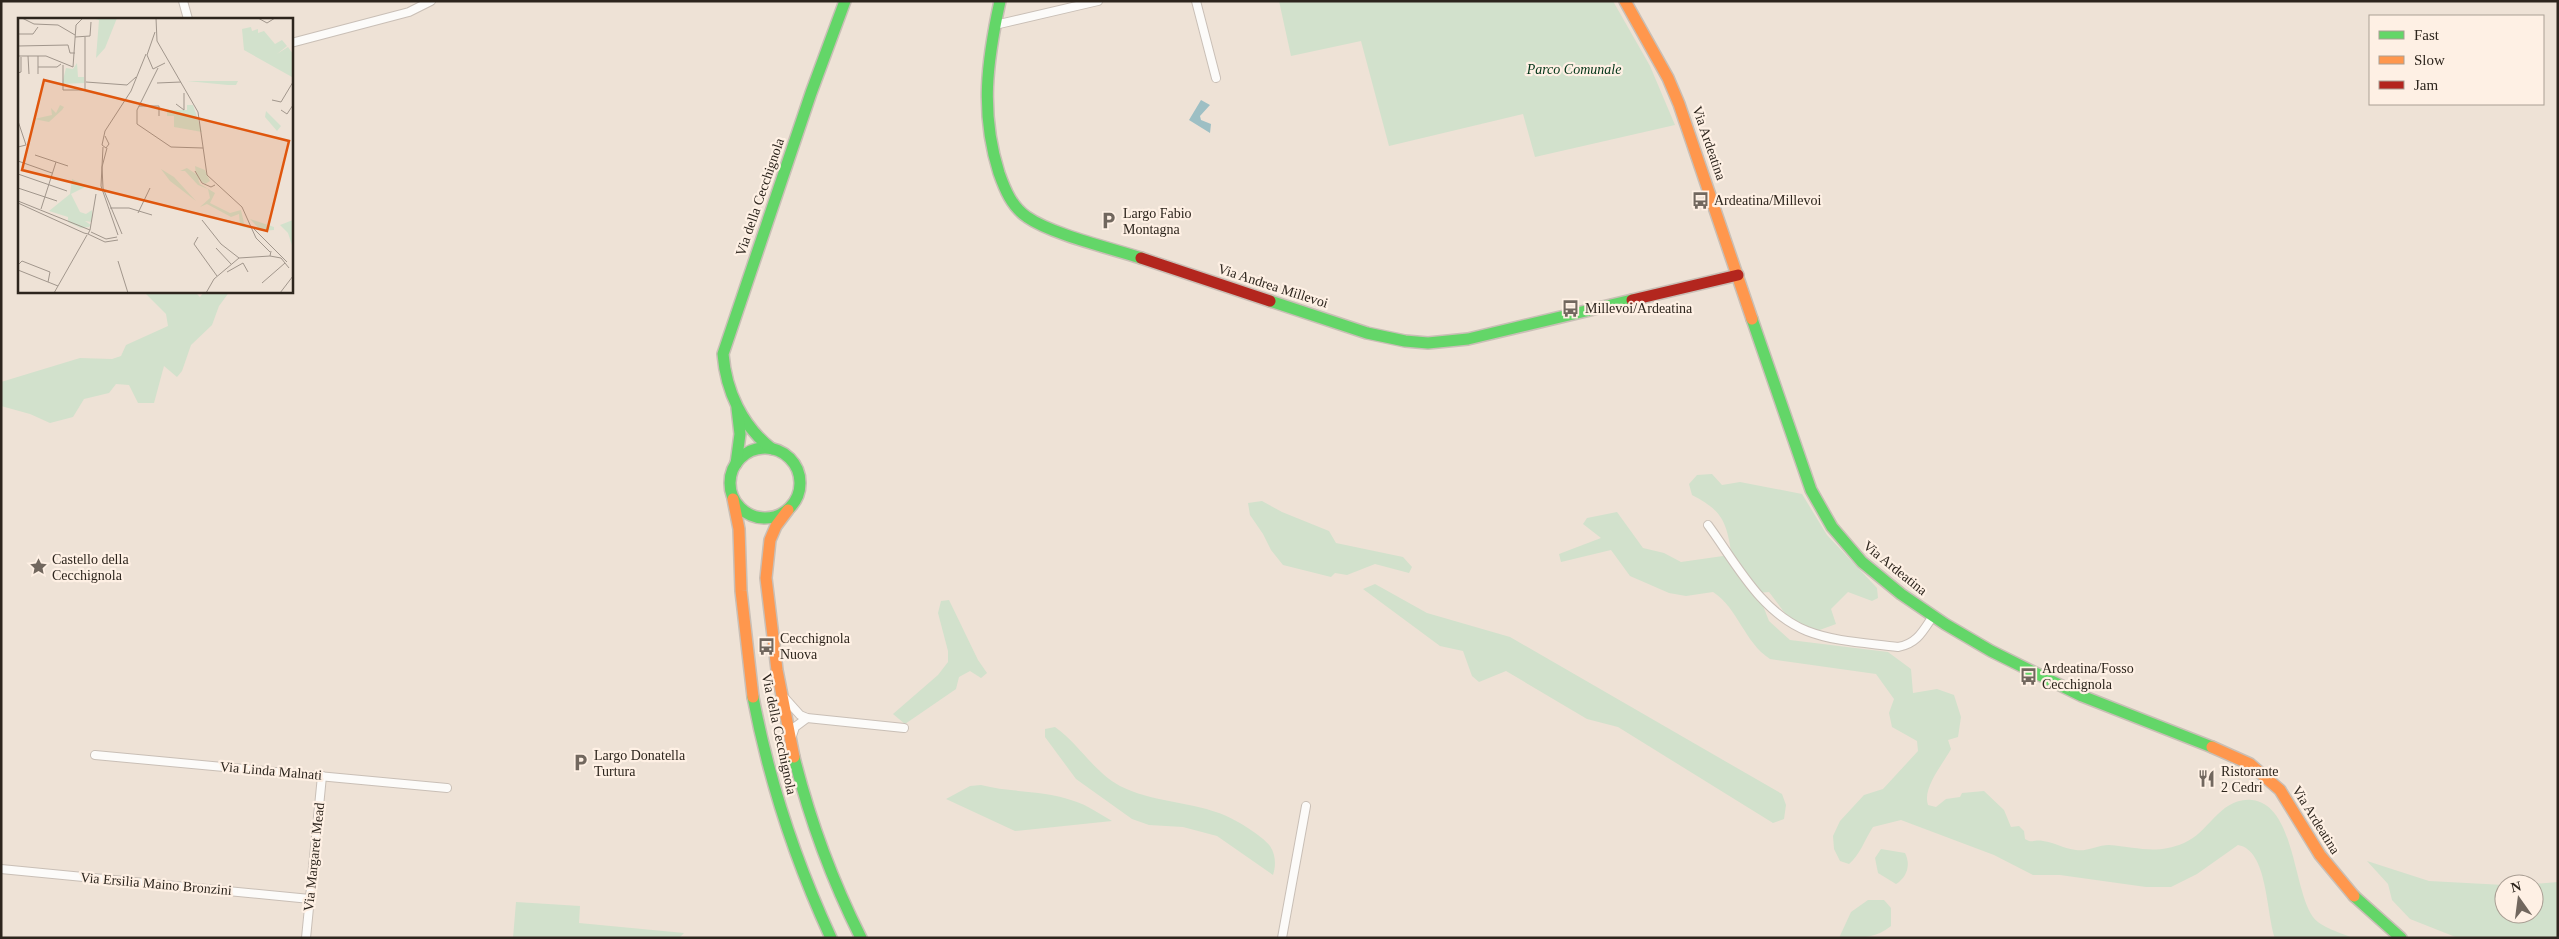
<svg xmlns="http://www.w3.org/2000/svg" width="2559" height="939" viewBox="0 0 2559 939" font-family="Georgia,serif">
<rect width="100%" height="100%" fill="#eee2d6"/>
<!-- green -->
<g fill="#d2e1cc">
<path d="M1279,1h334l37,65 25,59 -140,32 -12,-43 -134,32 -28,-105 -70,15z"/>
<path d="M143,291h51l6,6 5,-6h25l-11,15 -7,19 -21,20 -9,26 -5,6 -13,-11 -10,37h-16l-9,-18 -13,-1 -7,9 -25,6 -11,18 -23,6 -20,-9 -29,-8v-24l79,-24 32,1 9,-3 5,-11 42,-19 -2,-12z"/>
<path d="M1712,474l10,11 18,-3 62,12 25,41 50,53 1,10 -6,3 -24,-9 -17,17 5,15 -19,7 -23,-6 -25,-33 -11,1 11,28 21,19 98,12 23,17 2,24 24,-4 17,6 7,22 -3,20 -10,3 3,9c-8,15 -29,39 -23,56l8,2 10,-8 14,-2 2,-4 22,-2 20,19 7,17 8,-1 5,5 1,8c7,5 10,0 18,2 11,1 21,8 33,9 10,2 22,-5 33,-5 28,2 47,10 75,-2 25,-10 36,-46 68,-43 43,5 41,89 61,117 7,10 28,16 40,21h-78c-9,-25 -7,-88 -37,-93l-41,29 -26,13h-25l-86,-12h-27l-39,-20 -93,-35 -28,7c-8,12 -13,28 -24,37l-9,-3 -6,-12 -1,-13 7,-15 24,-26 19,-6 35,-38 -1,-10 -25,-14 -3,-14 5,-14 -18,-25 -106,-15c-26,-17 -32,-51 -57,-67l-27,4 -17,-3 -39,-17 -19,-26 -50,12 -2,-8 42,-16 -18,-14 4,-6 30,-6 26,36 21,5 17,9 42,-6 8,-5c-5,-31 -10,-41 -39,-56l-3,-11 8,-9z"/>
<path d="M1262,501l20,11 47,19 7,12 67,14 9,10 -3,6 -34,-9 -28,11 -12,-2 -4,4 -48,-12 -12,-15 -8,-16 -13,-19 -2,-12z"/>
<path d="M1375,584l52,29 83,24 272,157 4,11 -2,14 -11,4 -155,-96 -31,-8 -81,-48 -27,11 -7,-6 -9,-25 -23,-5 -77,-57z"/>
<path d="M949,600l29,60 9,13 -6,5 -11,-7 -11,6 -3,12 -51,35 -12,-10 45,-39 10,-13v-11l-10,-38 3,-12z"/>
<path d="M1055,727c24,17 39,45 65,59 32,16 66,15 99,27 13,4 44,23 51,33 6,9 6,20 3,29l-56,-39 -34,-9 -34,-2 -17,-6 -56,-40 -31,-42v-8z"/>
<path d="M981,785c31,8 63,5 93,16 13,4 26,13 38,20l-97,10 -69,-32 24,-13z"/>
<path d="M1881,849l24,4c6,12 2,24 -9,31l-18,-11 -3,-15z"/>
<path d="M2367,861l62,20 75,4v29h30v-30l24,-2v56h-100l-48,-19 -18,-19 -4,-16z"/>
<path d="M1868,900h16l7,8v18c-16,13 -32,12 -52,12l12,-26z"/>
<path d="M516,902l64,4 -1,17 105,10 -5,5h-166z"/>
</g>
<!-- water -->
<path fill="#9dbfc4" d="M1201,100l9,5 -10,11 1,4 10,4 -1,9 -21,-13z"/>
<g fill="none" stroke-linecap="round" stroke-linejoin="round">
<defs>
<g id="street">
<path d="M183,1l5,18"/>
<path d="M1196,1l20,77"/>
<path d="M995,25l103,-24"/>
<path d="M291,43l118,-31 22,-11"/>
<path d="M1708,525c28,38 52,87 99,106 28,11 61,12 91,16 19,-3 25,-16 35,-31"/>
<path d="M783,696l17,19 7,3 97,10"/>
<path d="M791,739l4,-12 12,-9"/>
<path d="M95,755l352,33"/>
<path d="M1,869l309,30"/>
<path d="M306,938l16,-162"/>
<path d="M1282,938l24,-132"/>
</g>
<g id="fast">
<path d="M1000,1c-13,60 -20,112 -1,172 6,17 13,34 28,44 24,17 83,31 114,41"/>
<path d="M1270,301l97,32 38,8 23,2 40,-4 164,-39"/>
<path d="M1752,319l59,171 21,37 30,35 39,32 44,30 46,27 91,45 130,51"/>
<circle cx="765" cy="483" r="35"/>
<path d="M772,449c-30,-23 -46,-58 -49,-95l88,-261 34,-92"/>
<path d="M736,464l4,-30 -3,-26"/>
<path d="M753,697c16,84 42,163 78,241"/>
<path d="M794,757c16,64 38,123 67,181"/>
<path d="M2354,896l47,42"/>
</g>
<g id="slow">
<path d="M1625,1l43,77 11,26 73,215"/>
<path d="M733,499l6,30 2,62 12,106"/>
<path d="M788,510l-12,16 -6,14 -4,38 11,92 17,87"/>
<path d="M2212,747l38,17 30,26 40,65 34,41"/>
</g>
<g id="jam">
<path d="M1141,258l129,43"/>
<path d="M1632,300l106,-25"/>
</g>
</defs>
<!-- street casing -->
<use href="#street" stroke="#c9bfb6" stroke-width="10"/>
<!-- fast casing -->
<use href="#fast" stroke="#c9bfb6" stroke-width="14"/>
<!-- slow casing -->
<use href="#slow" stroke="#c9bfb6" stroke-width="14"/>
<!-- jam casing -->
<use href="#jam" stroke="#c9bfb6" stroke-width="14"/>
<!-- street -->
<use href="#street" stroke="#fcfbf9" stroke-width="8"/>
<!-- fast -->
<use href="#fast" stroke="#63d668" stroke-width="11"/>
<!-- slow -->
<use href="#slow" stroke="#ff974d" stroke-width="11"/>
<!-- jam -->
<use href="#jam" stroke="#b3261e" stroke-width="11"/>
</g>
<!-- icons -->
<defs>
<symbol id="bus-bare" viewBox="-9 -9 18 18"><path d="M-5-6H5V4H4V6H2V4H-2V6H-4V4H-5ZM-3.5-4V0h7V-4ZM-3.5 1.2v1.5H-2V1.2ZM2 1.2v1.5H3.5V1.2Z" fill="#71675e" stroke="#fef0e4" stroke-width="2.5" paint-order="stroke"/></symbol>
<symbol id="parking-bare" viewBox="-9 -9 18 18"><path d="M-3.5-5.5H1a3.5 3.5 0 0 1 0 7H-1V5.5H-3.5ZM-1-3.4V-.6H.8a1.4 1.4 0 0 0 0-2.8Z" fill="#71675e" stroke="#fef0e4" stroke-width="2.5" paint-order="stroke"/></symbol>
<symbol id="sight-bare" viewBox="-9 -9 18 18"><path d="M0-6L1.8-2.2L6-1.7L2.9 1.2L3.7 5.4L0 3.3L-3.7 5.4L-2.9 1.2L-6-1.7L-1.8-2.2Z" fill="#71675e" stroke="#fef0e4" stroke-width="2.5" paint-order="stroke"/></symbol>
<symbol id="restaurant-bare" viewBox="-9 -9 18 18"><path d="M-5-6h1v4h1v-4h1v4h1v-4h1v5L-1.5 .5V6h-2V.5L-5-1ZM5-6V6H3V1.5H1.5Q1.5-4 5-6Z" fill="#71675e" stroke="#fef0e4" stroke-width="2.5" paint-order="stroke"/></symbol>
</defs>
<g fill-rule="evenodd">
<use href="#bus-bare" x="1688" y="188" width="25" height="25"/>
<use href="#parking-bare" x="1096" y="208" width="25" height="25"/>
<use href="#bus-bare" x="1558" y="296" width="25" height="25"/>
<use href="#sight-bare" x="26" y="554" width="25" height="25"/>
<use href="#bus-bare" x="754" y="634" width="25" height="25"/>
<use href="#bus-bare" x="2016" y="664" width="25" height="25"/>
<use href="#parking-bare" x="568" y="750" width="25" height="25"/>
<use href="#restaurant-bare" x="2194" y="766" width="25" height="25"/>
</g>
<g text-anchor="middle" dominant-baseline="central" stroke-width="4.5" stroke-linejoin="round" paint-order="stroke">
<!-- park labels -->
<g font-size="14" font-style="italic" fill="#023418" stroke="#fef0e4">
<text x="1574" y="69">Parco Comunale</text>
</g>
<!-- street labels -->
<g font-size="14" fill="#2d251d" stroke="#fef0e4">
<text transform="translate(1709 143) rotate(71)">Via Ardeatina</text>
<text transform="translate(760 197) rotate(-71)">Via della Cecchignola</text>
<text transform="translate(1273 286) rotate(18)">Via Andrea Millevoi</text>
<text transform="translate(1895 568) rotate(39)">Via Ardeatina</text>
<text transform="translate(779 734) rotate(78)">Via della Cecchignola</text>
<text transform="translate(271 771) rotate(5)">Via Linda Malnati</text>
<text transform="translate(2316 820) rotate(58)">Via Ardeatina</text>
<text transform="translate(314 857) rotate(-84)">Via Margaret Mead</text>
<text transform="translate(156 884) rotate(5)">Via Ersilia Maino Bronzini</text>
</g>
<!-- poi labels -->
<g font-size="14" fill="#2d251d" stroke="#fef0e4" text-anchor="start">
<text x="1714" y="200">Ardeatina/Millevoi</text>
<text x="1123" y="213">Largo Fabio<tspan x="1123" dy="16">Montagna</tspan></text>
<text x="1585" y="308">Millevoi/Ardeatina</text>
<text x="52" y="559">Castello della<tspan x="52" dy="16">Cecchignola</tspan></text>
<text x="780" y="638">Cecchignola<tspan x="780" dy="16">Nuova</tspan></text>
<text x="2042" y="668">Ardeatina/Fosso<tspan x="2042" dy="16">Cecchignola</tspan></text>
<text x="594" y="755">Largo Donatella<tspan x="594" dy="16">Turtura</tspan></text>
<text x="2221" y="771">Ristorante<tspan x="2221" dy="16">2 Cedri</tspan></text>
</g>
</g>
<!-- overview -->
<g transform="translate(18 18)">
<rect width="275" height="275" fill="#eee2d6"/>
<path d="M74,0h25l-12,30 -9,10 3,-38zM233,9l1,4 6,-2v4l6,-2 11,13 7,-4 5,6 -10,8 11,-7 5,7 -1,23 -48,-27 -2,-21zM59,45l1,14h6v6l-22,1 4,-16 7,1zM169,63h51l-2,4h-8zM42,87l4,2 -2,3 -13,12 -15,-3 18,-4 -1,-7 5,5zM169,87h6l9,27 -28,-5v-11h-7v-6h20zM248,93l15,15 -4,5 -12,-14zM177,148l10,4 5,11 -5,3 -7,-5 2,5 15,9 -5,10 20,10 11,-3 3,13 7,6 -11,-3 -1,-12 -8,3 -24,-13 -7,3 10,-9 -2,-9 -10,-4 -13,-14h-5l7,-3 9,6zM143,151l13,8 22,24 -26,-20zM54,161l15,7 -16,8 9,18 6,2 6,-4v12l-7,-1 6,4 -2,2 -8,1 -13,-6v-5l-19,-6 21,-17zM232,201l24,8v3l-13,1zM275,202v28l-5,-15 -8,-8z" fill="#d2e1cc"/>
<path fill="none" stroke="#a1968c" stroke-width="1" d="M4,0l12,6 24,1 17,10M138,0l1,23 41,71 9,63 35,32 14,31 14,14M240,0l9,5 8,-5M137,14l-8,23 6,14 12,-6M0,16h15l5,-7M57,19l15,-1 1,-14M0,28l50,-1 2,8h5M0,38h28l27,11 3,-42 7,-7M10,38l1,18M20,38v18M45,47v25h22v-53M20,49h19l4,-3M140,50l-21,42v14l34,23 32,1M0,55l3,-1v-15M68,64l41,3 9,-8M139,65l24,-1M254,82l9,2 12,-20M158,86l8,6v-17M121,88h20v10M263,92l6,4 6,-9M0,103l8,24 -8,2M87,118l4,8 -3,4 -4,-3 3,-14 26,-40 15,-37M85,129l-2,39 17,49M89,130l-5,19 1,21 19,46M17,137l33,11M0,143l34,12M177,153l7,12 9,4 4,-2M0,156l49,17M0,170l39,13M0,183l72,29 -2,4 -4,-1M0,185l66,30M92,190h19l23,7M23,191l15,-47M120,195l12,-25M184,202l19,24 18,14M236,211l33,33M72,212l6,-36M73,214l15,7 11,-2M70,216l17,8 13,-2M180,219l-4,7 23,32M198,230l15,16M253,233l-1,5 11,2 8,10M100,243l10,32M0,247l4,-4 28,11 -2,10M0,252l40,16M209,254l16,-9 5,9M244,265l23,-20M36,275l33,-58M188,275l8,-14 25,-21 31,-2M262,275l13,-17"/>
<path fill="#df560d" fill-opacity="0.15" stroke="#df560d" stroke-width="2.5" d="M26,62l245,61 -22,90 -245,-61z"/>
<rect width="275" height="275" fill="none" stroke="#2d251d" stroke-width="2.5"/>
</g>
<!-- border -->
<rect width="2559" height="939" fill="none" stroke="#2d251d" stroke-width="5"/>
<!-- legend -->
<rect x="2369" y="15" width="175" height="90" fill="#fef0e4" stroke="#aa9f94"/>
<rect x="2379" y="31" width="25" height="8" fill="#63d668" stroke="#aa9f94"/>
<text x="2414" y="40" font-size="15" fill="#2d251d">Fast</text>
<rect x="2379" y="56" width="25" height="8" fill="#ff974d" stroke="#aa9f94"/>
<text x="2414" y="65" font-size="15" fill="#2d251d">Slow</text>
<rect x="2379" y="81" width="25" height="8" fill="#b3261e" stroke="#aa9f94"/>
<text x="2414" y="90" font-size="15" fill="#2d251d">Jam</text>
<!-- north arrow -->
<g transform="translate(2519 899) rotate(346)"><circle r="24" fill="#fef0e4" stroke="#aa9f94"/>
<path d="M0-4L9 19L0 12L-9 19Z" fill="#71675e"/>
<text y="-8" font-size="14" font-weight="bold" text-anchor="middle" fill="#2d251d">N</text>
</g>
</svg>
